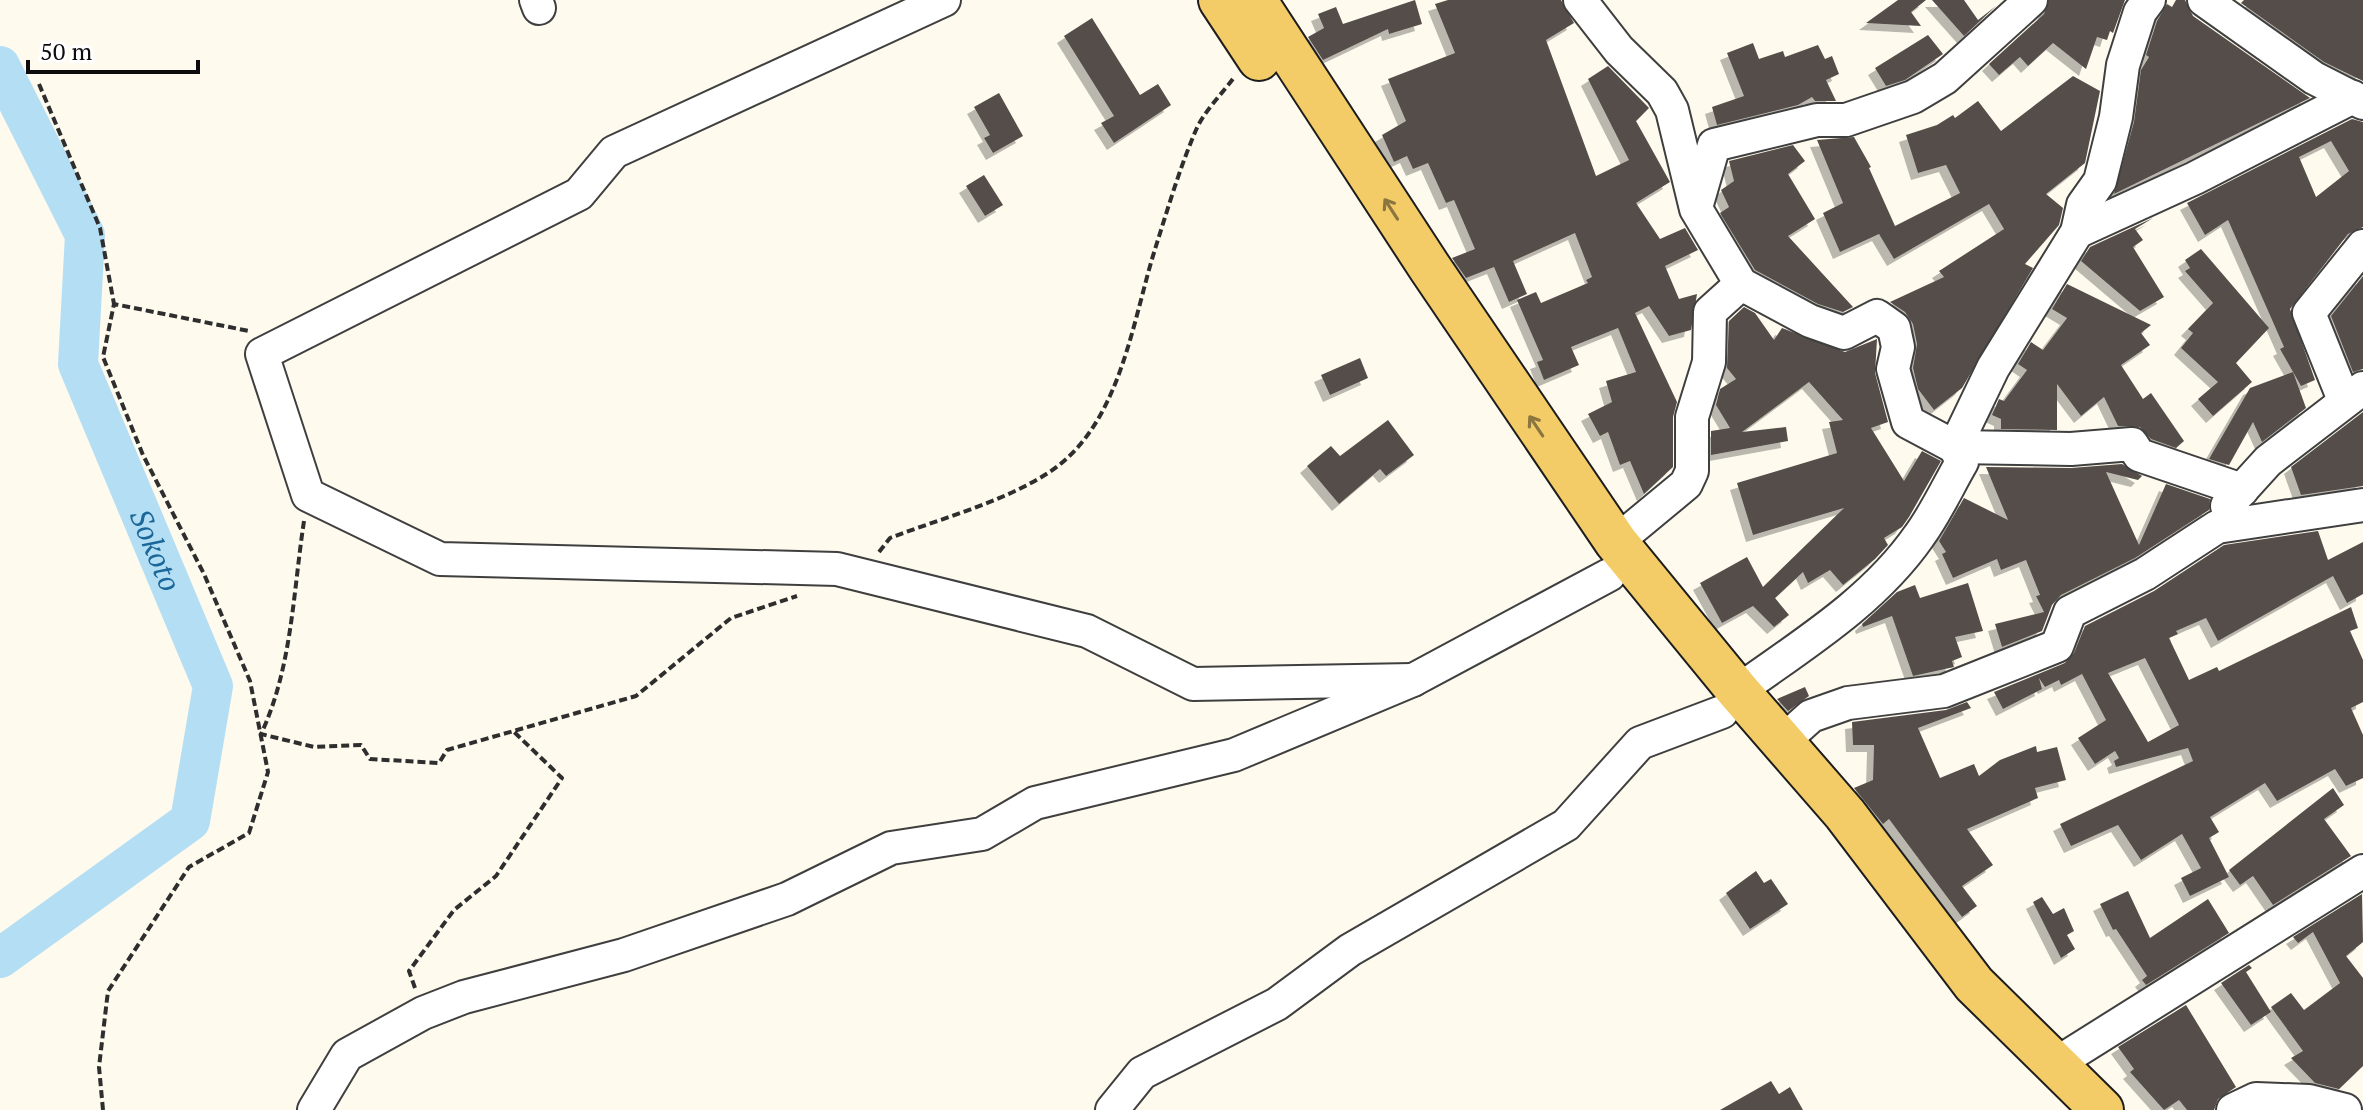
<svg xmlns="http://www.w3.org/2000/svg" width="2363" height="1110" viewBox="0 0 2363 1110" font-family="'PT Serif',serif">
<defs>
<filter id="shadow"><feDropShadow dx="-7" dy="7" stdDeviation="0" flood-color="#0004"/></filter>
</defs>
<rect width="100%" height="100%" fill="#fefaed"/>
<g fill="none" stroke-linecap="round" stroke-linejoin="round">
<!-- river -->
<path stroke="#b3def4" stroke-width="40" id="s1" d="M0,66l85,169 -7,129 135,322 -23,135 -190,137"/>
</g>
<!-- building -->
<g fill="#554d49" fill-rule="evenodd" filter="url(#shadow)">
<path d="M1415,0l7,24 -33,10 -1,-5 -65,31 -15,-23 16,-9 -6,-14 18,-7 7,17z"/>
<path d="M1448,0h113l13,23 -28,17 50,136 33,-16 -41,-81 20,-13 41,42 -13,13 34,61 -34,21 24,36 25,-11 13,22 -33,16 14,33 18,-5 -6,36 -22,6 -20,-30 -14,7 42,89 -4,15v50l-29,27 -14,-33 -10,4 -12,-33 -8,4 -12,-22 24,-12 -6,-21 30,-9 -18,-44 -47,19 8,18 -35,15 -7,-18 6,-2 -26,-60 19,-8 5,11 47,-20 -2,-3 6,-3 -17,-44 -62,28 14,33 -18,8 -15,-35 -28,11 -14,-20 23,-9 -21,-49 -8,3 -18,-40 -15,6 -6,-13 -13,6 -12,-27 24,-14 -18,-42 67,-26 -20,-49z"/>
<path d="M1898,0h28l-15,12 10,14 -55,-3z"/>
<path d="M1932,0h32l14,20 18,-14 -32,30z"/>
<path d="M2049,0h76l-12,33 -3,-2 -3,9 -10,-3 -11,32 -33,-26 -25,23 -8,-9 -21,18 -10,-11 55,-50z"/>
<path d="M2176,0h9l8,16 117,82 -196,96 20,-72 7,-52 8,-13 -3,-2 11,-34 10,-17 5,3z"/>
<path d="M2244,0h119v81l-39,-19 -83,-59z"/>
<path d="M1092,18l48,77 18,-11 13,21 -57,38 -13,-20 13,-7 -50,-80z"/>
<path d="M1928,35l15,19 -38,26 -19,6 -11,-18z"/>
<path d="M1753,43l6,16 24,-8 2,6 33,-12 7,14 7,-3 7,18 -13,6 10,21h-21l-3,-4 -14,8 -81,20 -5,-18 32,-11 -17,-43z"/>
<path d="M2073,76l27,15 -15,72 -39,31 17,14 -4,17 -34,39 8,4 -71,120 -28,22 -16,-21 -5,-21 4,-24 -4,-20 -8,-12 -15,-10 54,-25 -5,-6 65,-42 -15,-25 -95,55 -15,-25 -39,18 -17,-39 20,-10 -26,-63 37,-3 17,30 -2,1 26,58 65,-33 -14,-28 -28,8 -12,-38 31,-10 16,-10 2,3 23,-17 23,30z"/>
<path d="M999,93l24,43 -30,17 -9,-15 6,-3 -16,-28z"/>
<path d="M2352,119l11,3v105l-15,7 -58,75 25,71 -14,6 -21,-37 4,-2 -56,-127 -23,15 -18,-32zM2331,141l18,30 -33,26 -17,-40z"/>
<path d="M1793,145l12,16 -17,13 27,45 -27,17 65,71 -10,5 -25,-8 -63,-34 -35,-57 9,-6 -8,-17 13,-9 -5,-20z"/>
<path d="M984,175l19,30 -18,11 -19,-30z"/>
<path d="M2153,218l-18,11 8,11 -10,7 31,50 -24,14 -59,-50 9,-14z"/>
<path d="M2201,249l68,79 -33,35 16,19 -39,34 -15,-17 20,-17 -37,-34 12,-15 -5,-4 25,-26 -28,-32 5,-3 -5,-8z"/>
<path d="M2363,276v93l-10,3 -22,-56z"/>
<path d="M2067,284l84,41 -10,8 9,12 -29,20 22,34 8,-6 33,48 -8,7 -25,-9 -11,-12 -22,-1 -14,-29 -23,19 -24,-32v46l-56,-1v-10l-9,-4 7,-16 5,2 23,-31 -9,-6 13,-22 12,8 24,-32 -15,-9z"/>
<path d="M1744,307l11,6 19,27 8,-12 63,24 32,-13 -2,34 13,49 -17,6 33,53 18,-30 19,10 -32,56 -7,10 -18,11 4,7 -13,14 -32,26 -13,-15 -22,13 -5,-11 -28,26 14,17 -15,12 -21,-21 -31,17 -22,-40 47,-26 16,30 81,-79 -91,27 -16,-52 100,-30 -8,-31 14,-2 -34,-38 -67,50 44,-5 2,14 -77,14v-24l19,-3 -14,-23 4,-16 16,-10 -9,-11 2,-47z"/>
<path d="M1360,358l8,20 -38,17 -9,-20z"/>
<path d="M2293,372l13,36 -44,34 -9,-20 -24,43 -20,-6 41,-71z"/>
<path d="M2363,412v74l-62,9 -10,-28z"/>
<path d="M1388,420l26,35 -28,21 -6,-7 -41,35 -32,-38 24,-20 9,10z"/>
<path d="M2122,464l20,12 -4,4 -32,-8 33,73 27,-61 44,15 -1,11 -74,48 -74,37 -9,10 -10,26 -40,16 -7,-23 49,-12 -8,-16 4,-1 -14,-35 -25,10 -4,-11 -44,19 -11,-24 4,-2 -7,-11 25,-43 44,22 -22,-53 85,1z"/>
<path d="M2318,531l10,29 35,-18v52l-16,9 -14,-27 -115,65 -12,-23 -30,13 2,3 -9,4 20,42 28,-13 2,4 132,-64 7,21 -8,3 13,29v42l-12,6 12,27v43l-17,8 -11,-17 -58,32 -12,-18 -55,34 9,15 -10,6 20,39 -39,19 -9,-18 20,-10 -19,-34 -41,26 -23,-35 -47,21 -11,-22 133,-63 -5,-13 -72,19 -2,-6 5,-3 -4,-7 -20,13 -17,-26 28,-18 -24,-46 -21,11 -2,-5 -14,7 -6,-9 3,11 -39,20 -9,-17 71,-29 9,-10 11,-27 69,-35 70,-46zM2145,658l34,67 -31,17 -40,-69z"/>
<path d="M1968,583l15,48 -28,6 7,20 -10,4 2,6 -41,9 -21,-60 -29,11 -1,-3 35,-32 18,-7 5,13z"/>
<path d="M1805,687l4,9 -21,15 -11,-12z"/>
<path d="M1967,702l4,6 -53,20 22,50 34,-14 5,12 21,-16 36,-14 1,6 20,-5 9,33 -31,8 3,10 -71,31 26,36 -31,21 15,20 -15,11 -73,-98 -6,5 -29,-36 19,-8 1,-35h-21l-1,-23 94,-12z"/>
<path d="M2333,788l11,17 -20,14 27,37 -78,49 -20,-29 -13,9 -11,-15z"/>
<path d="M1756,871l8,12 7,-4 17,25 -38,25 -24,-36z"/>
<path d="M2128,891l22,47 58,-39 21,34 -83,52 -4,-5 5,-4 -31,-47 -3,1 -13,-26z"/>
<path d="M2362,894l1,48 -17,14 17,22v88l-24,23 -24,-6 -24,-25 12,-7 -32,-44 20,-14 13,17 36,-27 -27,-51 -15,11 -5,-6z"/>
<path d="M2042,897l11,17 11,-6 10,23 -7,4 8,14 -14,9 -28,-56z"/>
<path d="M2249,965l3,3 -6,4 25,40 -20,13 -30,-42z"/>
<path d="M2186,1005l50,82 -18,12 -4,11h-27l-8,-10 -15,10 -34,-38 4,-3 -16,-22z"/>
<path d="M1771,1081l8,13 11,-7 13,23h-83z"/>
</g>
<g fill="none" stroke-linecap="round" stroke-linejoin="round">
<defs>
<g id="minor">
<path d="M536,0l3,8"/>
<path d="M944,0l-330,152 -35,42 -317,160 46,141 132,64 397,10 250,62 106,53 220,-4"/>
<path d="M1580,0l39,50 43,42 10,18 24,99 45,75 69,37 34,12 33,-17 17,12 4,19 -5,22 15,53 47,25 116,2 61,-5 7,11 103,35"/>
<path d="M2204,0l110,78 49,25"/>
<path d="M1697,204l17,-59 103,-25h29l67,-23 32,-19 86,-78"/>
<path d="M2077,232l118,-54 158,-81"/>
<path d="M2344,400l-35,-87 54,-67"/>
<path d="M1955,447l38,-79 84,-136 6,-27 17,-24 16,-64 7,-52 17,-53 9,-12"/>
<path d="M2227,506l41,-45 95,-73"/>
<path d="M1616,542l70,-58 6,-13v-54l17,-55 1,-50 31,-28"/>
<path d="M1738,691c64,-46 135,-89 181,-155 17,-23 29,-50 43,-74l-7,-15"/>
<path d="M1782,742l29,-26 37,-13 96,-12 113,-45 13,-34 75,-38 72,-47 146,-22"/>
<path d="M2054,1065l309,-194"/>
<path d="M314,1110l33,-55 76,-42 41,-16 160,-42 163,-56 104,-51 91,-14 53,-31 199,-48 179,-75 196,-105"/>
<path d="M1112,1110l30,-37 135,-69 73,-54 216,-125 74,-82 82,-31"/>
<path d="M2233,1110l23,-11 53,2 36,9"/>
</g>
<g id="major">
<path d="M1220,0l39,59"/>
<path d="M1255,0l175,268 186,274 122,149 107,123 129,170 128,126"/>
</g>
</defs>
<!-- minor casing -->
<use href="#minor" stroke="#3f3f3f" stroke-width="36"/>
<!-- major casing -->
<use href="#major" stroke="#1d1d1d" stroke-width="46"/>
<!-- path -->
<g stroke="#2e2e2e" stroke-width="4" stroke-dasharray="8 4" stroke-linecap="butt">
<path d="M39,84l61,144 14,76"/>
<path d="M304,521c-11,72 -12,147 -43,213l53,13 47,-2 9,14 69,4 8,-13 189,-54 95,-78 66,-22"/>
<path d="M879,552l11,-14c52,-20 111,-35 158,-65 73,-47 84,-152 108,-227 12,-38 24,-79 40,-116 8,-19 27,-37 39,-54"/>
<path d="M415,988l-6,-17 45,-61 42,-34 66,-98 -50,-48"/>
<path d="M103,1110l-4,-43 9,-76 81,-124 60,-34 19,-61 -18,-91 -46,-107 -61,-119 -40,-98 11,-53 135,27"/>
</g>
<!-- minor -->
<use href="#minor" stroke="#fff" stroke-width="32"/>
<!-- major -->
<use href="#major" stroke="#f3cc68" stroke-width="42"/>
</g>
<!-- one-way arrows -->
<defs><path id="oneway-shaft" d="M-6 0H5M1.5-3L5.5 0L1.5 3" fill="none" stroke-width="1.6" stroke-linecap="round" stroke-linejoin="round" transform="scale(2)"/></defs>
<g stroke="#8b763f">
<use href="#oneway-shaft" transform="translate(1391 209) rotate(-123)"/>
<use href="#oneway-shaft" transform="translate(1536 426) rotate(-124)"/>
</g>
<g text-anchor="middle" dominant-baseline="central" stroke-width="8" stroke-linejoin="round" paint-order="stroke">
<!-- water labels -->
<g font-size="30" font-style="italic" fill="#1b6799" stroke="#fff">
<text stroke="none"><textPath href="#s1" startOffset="520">Sokoto</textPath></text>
</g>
</g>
<!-- scale -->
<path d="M28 60v12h170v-12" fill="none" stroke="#0c0c0c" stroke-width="4"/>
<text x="40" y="60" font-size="24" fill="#0c0c0c" stroke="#ffffff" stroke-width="6" paint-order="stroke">50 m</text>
</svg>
